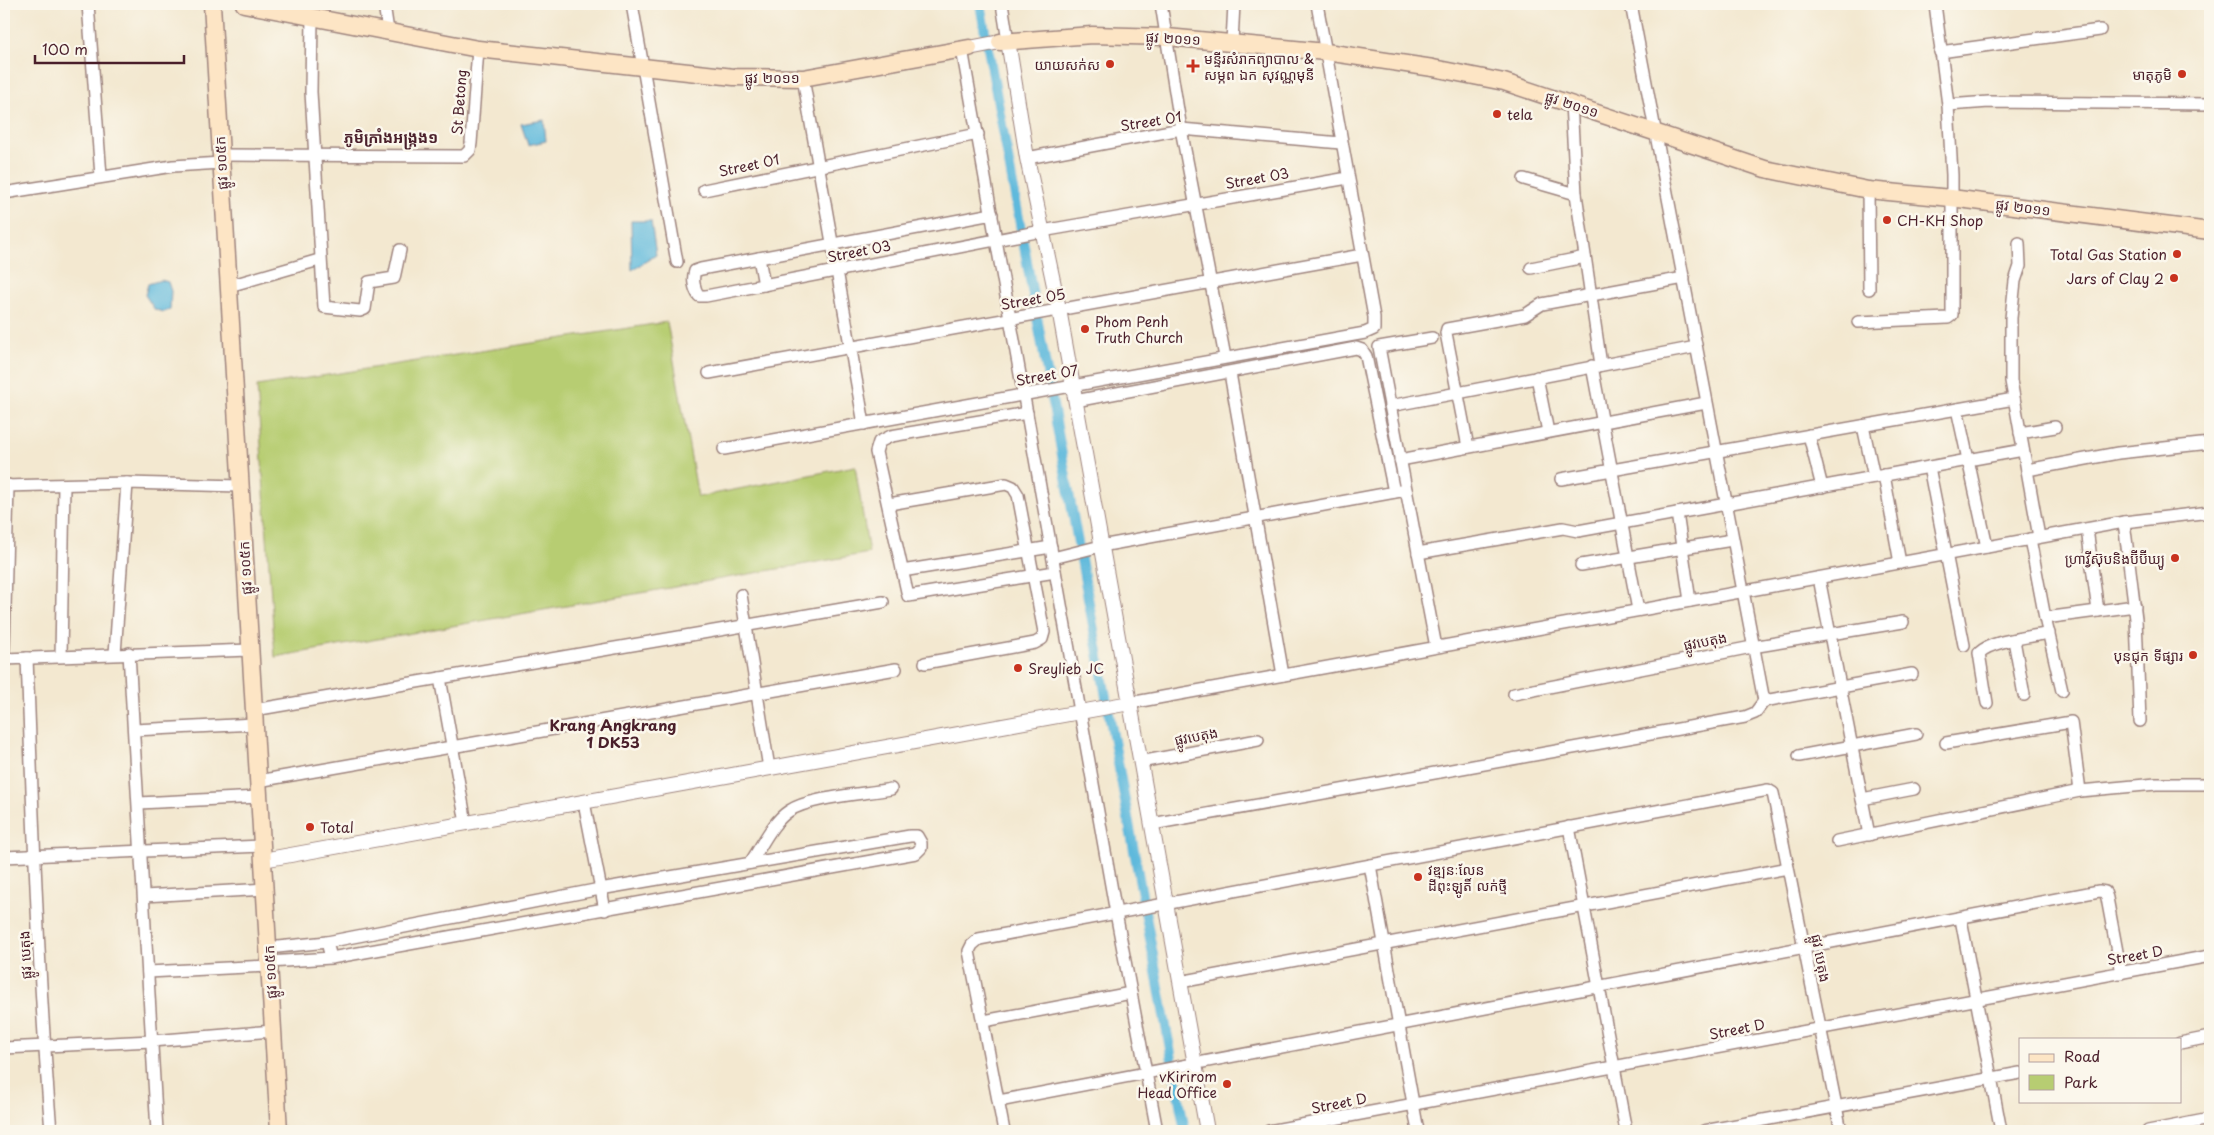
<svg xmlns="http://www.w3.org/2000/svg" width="2214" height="1135" viewBox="0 0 2214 1135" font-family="'Playpen Sans','Noto Sans Khmer',sans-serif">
<rect width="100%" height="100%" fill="#fbf7ec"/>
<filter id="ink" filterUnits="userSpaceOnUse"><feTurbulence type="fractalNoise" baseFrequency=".02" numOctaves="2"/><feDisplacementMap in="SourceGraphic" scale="10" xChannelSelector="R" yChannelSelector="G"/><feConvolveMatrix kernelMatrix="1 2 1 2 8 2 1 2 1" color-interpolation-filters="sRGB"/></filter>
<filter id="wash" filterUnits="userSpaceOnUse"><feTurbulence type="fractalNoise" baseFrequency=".0096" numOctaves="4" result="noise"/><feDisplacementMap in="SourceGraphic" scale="20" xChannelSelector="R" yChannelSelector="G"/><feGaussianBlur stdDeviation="1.12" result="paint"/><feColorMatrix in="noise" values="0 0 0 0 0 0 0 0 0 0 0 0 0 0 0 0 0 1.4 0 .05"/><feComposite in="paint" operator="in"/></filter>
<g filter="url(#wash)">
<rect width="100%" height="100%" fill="#f3e8d0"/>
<!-- green -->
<path fill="#b7cd72" stroke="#80764e" d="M667,322l31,175 157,-31 14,87 -594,104 -18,-271z"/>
<!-- water -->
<g fill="#5fb9dc" stroke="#546c84">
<path d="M544,120l2,21 -18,4 -7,-21z"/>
<path d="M631,221h20l5,34 -24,15z"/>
<path d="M161,280l7,2 3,9 -1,19 -6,2 -9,-2 -10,-15 3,-11z"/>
</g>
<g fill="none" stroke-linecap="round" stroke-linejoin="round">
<!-- canal -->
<path stroke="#5fb9dc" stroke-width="10" d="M980,4l205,1127"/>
</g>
</g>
<g filter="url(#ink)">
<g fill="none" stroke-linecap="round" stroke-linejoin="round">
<defs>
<g id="minor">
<path d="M88,4l13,172"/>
<path d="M384,4l4,27"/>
<path d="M632,4l45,258"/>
<path d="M1002,4l6,37"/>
<path d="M1161,4l20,125 44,228"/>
<path d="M1631,4l133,697"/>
<path d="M312,16l-1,76 13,215 36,4 5,-2 4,-27 25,-4 6,-28"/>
<path d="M1232,42l2,-38"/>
<path d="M962,49l154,864 41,218"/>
<path d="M1940,52l160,-22"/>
<path d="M803,78l61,346"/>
<path d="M1571,103l5,91 25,171"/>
<path d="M1948,105l41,-3 221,2"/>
<path d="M221,155l243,1 6,-6 1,-7 7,-94"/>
<path d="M1027,158l154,-29 160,14"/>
<path d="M1524,179l52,15"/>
<path d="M704,190l274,-56"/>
<path d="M1868,190l1,99"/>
<path d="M4,193l169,-27 48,-3"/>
<path d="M992,214l-291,55 -6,2c-3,8 -1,18 4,25h7l336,-65 306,-53"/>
<path d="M2019,243l1,23 -5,15 -4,37v63l28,156"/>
<path d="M759,258l5,27"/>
<path d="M1531,268l54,-11"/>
<path d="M229,286l90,-26"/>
<path d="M1858,322l90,-4 4,-3v-140l-4,-70 -13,-101"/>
<path d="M1432,338l-53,9 57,300"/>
<path d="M1592,366l46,244"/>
<path d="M709,373l653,-118"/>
<path d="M1230,373l53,302"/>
<path d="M1537,377l11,55"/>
<path d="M1075,401l281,-53 6,2 4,6 28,136"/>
<path d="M1390,406l306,-59"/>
<path d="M1957,409l30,138"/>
<path d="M1027,413l-136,23 -12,6 -3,10 32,144 147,-24"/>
<path d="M1863,426l11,51"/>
<path d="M2020,433l35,-6"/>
<path d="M1809,435l13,52"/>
<path d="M1468,447l-22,-114 1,-4 78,-14 17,-11 142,-26"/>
<path d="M724,449l641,-116 9,-4v-12l-57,-313"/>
<path d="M1400,460l306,-57"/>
<path d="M1929,467l35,178"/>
<path d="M2027,470l91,-17 92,-10"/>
<path d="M1884,475l16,88"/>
<path d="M1561,479l453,-80"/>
<path d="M4,486l123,-3 113,3"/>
<path d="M889,504l117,-20 7,3 5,8 26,137 -2,7 -7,4 -110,20"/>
<path d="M1677,513l13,88"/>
<path d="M2124,522l12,97 4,102"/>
<path d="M2087,529l11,82"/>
<path d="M2030,539l15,79 17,73"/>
<path d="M1418,553l145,-25 15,3 445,-81"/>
<path d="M1053,558l48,-12 305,-56"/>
<path d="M1581,565l151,-25"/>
<path d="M902,571l149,-24"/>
<path d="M1819,578l50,257"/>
<path d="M741,595l28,173"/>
<path d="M2045,618l90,-12"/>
<path d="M2014,640l10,55"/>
<path d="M4,649l4,-164"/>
<path d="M129,653l28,478"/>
<path d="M115,654l12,-171"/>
<path d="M61,656l3,-171"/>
<path d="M27,658c6,158 11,316 24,473"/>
<path d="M4,659l246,-9"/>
<path d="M440,678l26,145"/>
<path d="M1514,694l238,-47 151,-25"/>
<path d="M1130,703l994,-181 86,-10"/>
<path d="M1987,703l-8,-50c13,-13 52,-16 70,-20"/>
<path d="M254,710l629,-108"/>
<path d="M134,730l121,-6"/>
<path d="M1946,743l125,-21 9,69"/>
<path d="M1799,756l117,-22"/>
<path d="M1140,762l118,-22"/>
<path d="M258,781l638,-112"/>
<path d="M1862,799l52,-10"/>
<path d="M584,802l21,108"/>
<path d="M139,803l120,-6"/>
<path d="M1152,824l593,-107 10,-4 9,-12 148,-27"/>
<path d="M1569,827l57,304"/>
<path d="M1837,841l243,-50 76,-7h54"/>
<path d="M4,857l258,-11"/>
<path d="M750,863c12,-17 22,-41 39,-52 21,-14 76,-17 102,-22"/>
<path d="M1370,865l48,266"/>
<path d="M144,896l121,-7"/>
<path d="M1961,919l40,212"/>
<path d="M268,948l59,-6"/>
<path d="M269,962l62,-4 585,-105 5,-5v-5l-4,-7h-7l-310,53 -273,53 4,16"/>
<path d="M148,972l121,-6"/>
<path d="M1180,982l608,-114"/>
<path d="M984,1021l147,-28"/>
<path d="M2180,1043l30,-6"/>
<path d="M4,1048l148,-7 121,-10"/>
<path d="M999,1101l1100,-210 6,1 2,6 14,75"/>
<path d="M1004,1131l-35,-180 3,-6 7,-6 789,-149 5,3 68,338"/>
<path d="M1269,1131l941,-175"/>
<path d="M1704,1131l316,-58"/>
<path d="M2148,1131l62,-12"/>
</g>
<g id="tertiary">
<path d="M1008,41l19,117 32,151 148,822"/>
<path d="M969,48l31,-6"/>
<path d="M263,860l867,-157"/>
</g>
<g id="secondary">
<path d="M212,4l67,1127"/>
<path d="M244,4l234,45 256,28 69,1 166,-30"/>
<path d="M1000,42l92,-7 75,2 159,15 107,16 71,14 261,87 103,21 83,8 259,33"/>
</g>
</defs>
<!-- minor casing -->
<use href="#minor" stroke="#9e847e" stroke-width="14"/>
<!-- tertiary casing -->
<use href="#tertiary" stroke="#9e847e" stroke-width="16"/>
<!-- secondary casing -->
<use href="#secondary" stroke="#9e847e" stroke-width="19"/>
<!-- minor -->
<use href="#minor" stroke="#fff" stroke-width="11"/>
<!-- tertiary -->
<use href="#tertiary" stroke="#fff" stroke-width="14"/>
<!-- secondary -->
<use href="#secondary" stroke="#fde5c5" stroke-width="16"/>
</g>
</g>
<!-- markers -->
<g fill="#c8321e" stroke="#fbf7ec" stroke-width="2">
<circle cx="1110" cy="64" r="5"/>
<path d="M1190.5 58.5h5v5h5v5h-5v5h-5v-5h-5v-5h5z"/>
<circle cx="2182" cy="74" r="5"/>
<circle cx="1497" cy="114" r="5"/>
<circle cx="1887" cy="220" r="5"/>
<circle cx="2177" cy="254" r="5"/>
<circle cx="2174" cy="278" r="5"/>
<circle cx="1085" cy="329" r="5"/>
<circle cx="2175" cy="558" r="5"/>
<circle cx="2193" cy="655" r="5"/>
<circle cx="1018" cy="668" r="5"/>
<circle cx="310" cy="827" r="5"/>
<circle cx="1418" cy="877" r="5"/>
<circle cx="1227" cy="1084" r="5"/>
</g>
<g text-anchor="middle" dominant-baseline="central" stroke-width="5" stroke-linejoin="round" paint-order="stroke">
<!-- street labels -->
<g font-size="14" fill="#4a1f2b" stroke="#fbf7ec">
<text transform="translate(1173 38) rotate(3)">ផ្លូវ ២០១១</text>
<text x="772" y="77">ផ្លូវ ២០១១</text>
<text transform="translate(459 102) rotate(-86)">St Betong</text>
<text transform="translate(1572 104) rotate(18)">ផ្លូវ ២០១១</text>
<text transform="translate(1151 121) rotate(-9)">Street 01</text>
<text transform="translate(221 163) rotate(-93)">ផ្លូវ ១០៥ក</text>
<text transform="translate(749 165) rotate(-12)">Street 01</text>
<text transform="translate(1257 178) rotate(-10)">Street 03</text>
<text transform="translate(2023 207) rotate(7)">ផ្លូវ ២០១១</text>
<text transform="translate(859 251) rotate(-11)">Street 03</text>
<text transform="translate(1033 299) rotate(-10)">Street 05</text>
<text transform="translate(1047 375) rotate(-10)">Street 07</text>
<text transform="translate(245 568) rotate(-93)">ផ្លូវ ១០៥ក</text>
<text transform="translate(1705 641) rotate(-11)">ផ្លូវបេតុង</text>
<text transform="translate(1196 736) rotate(-11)">ផ្លូវបេតុង</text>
<text transform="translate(25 955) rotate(-93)">ផ្លូវ បេតុង</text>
<text transform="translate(2135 955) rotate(-10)">Street D</text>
<text transform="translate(1821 958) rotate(79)">ផ្លូវ បេតុង</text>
<text transform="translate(270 972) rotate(-93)">ផ្លូវ ១០៥ក</text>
<text transform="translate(1737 1029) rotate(-11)">Street D</text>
<text transform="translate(1339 1103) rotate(-11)">Street D</text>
</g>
<!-- poi labels -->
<g font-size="14" fill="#4a1f2b" stroke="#fbf7ec" text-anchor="start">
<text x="1204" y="58">មន្ទីរសំរាកព្យាបាល &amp;<tspan x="1204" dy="16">សម្ភព ឯក សុវណ្ណមុនី</tspan></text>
<text x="1100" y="64" text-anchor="end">យាយសក់ស</text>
<text x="2172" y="74" text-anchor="end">មាតុភូមិ</text>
<text x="1507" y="114">tela</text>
<text x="1897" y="220">CH-KH Shop</text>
<text x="2167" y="254" text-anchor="end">Total Gas Station</text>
<text x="2164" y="278" text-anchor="end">Jars of Clay 2</text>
<text x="1095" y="321">Phom Penh<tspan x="1095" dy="16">Truth Church</tspan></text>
<text x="2165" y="558" text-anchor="end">ហ្រាវ្វីស៊ុបនិងប៊ីប៊ីឃ្យូ</text>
<text x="2183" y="655" text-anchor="end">បុនជុក ទីផ្សារ</text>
<text x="1028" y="668">Sreylieb JC</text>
<text x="320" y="827">Total</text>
<text x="1428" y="869">វឌ្ឍនៈលែន<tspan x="1428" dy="16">ដីពុះឡូតិ៍ លក់ថ្មី</tspan></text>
<text x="1217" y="1076" text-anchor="end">vKirirom<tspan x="1217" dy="16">Head Office</tspan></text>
</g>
<!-- neighbourhood labels -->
<g font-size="15" font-weight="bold" fill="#4a1f2b" stroke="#fbf7ec">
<text x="391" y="136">ភូមិក្រាំងអង្រ្កង១</text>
<text x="613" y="724">Krang Angkrang<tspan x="613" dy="17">1 DK53</tspan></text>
</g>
</g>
<!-- margin -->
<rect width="2214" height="1135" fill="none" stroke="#fbf7ec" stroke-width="20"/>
<!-- legend -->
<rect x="2019" y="1038" width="162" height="65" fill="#fbf7ec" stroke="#b4a19f"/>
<rect x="2029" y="1054" width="25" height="8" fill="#fde5c5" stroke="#b4a19f"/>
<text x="2064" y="1062" font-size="15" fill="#4a1f2b">Road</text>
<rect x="2029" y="1075" width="25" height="15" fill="#b7cd72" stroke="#b4a19f"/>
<text x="2064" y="1088" font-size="15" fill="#4a1f2b">Park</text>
<!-- scale -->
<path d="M35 55v8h149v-8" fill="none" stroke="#4a1f2b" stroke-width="2.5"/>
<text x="42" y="55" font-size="15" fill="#4a1f2b" stroke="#fbf7ec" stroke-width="4" paint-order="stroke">100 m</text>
</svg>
